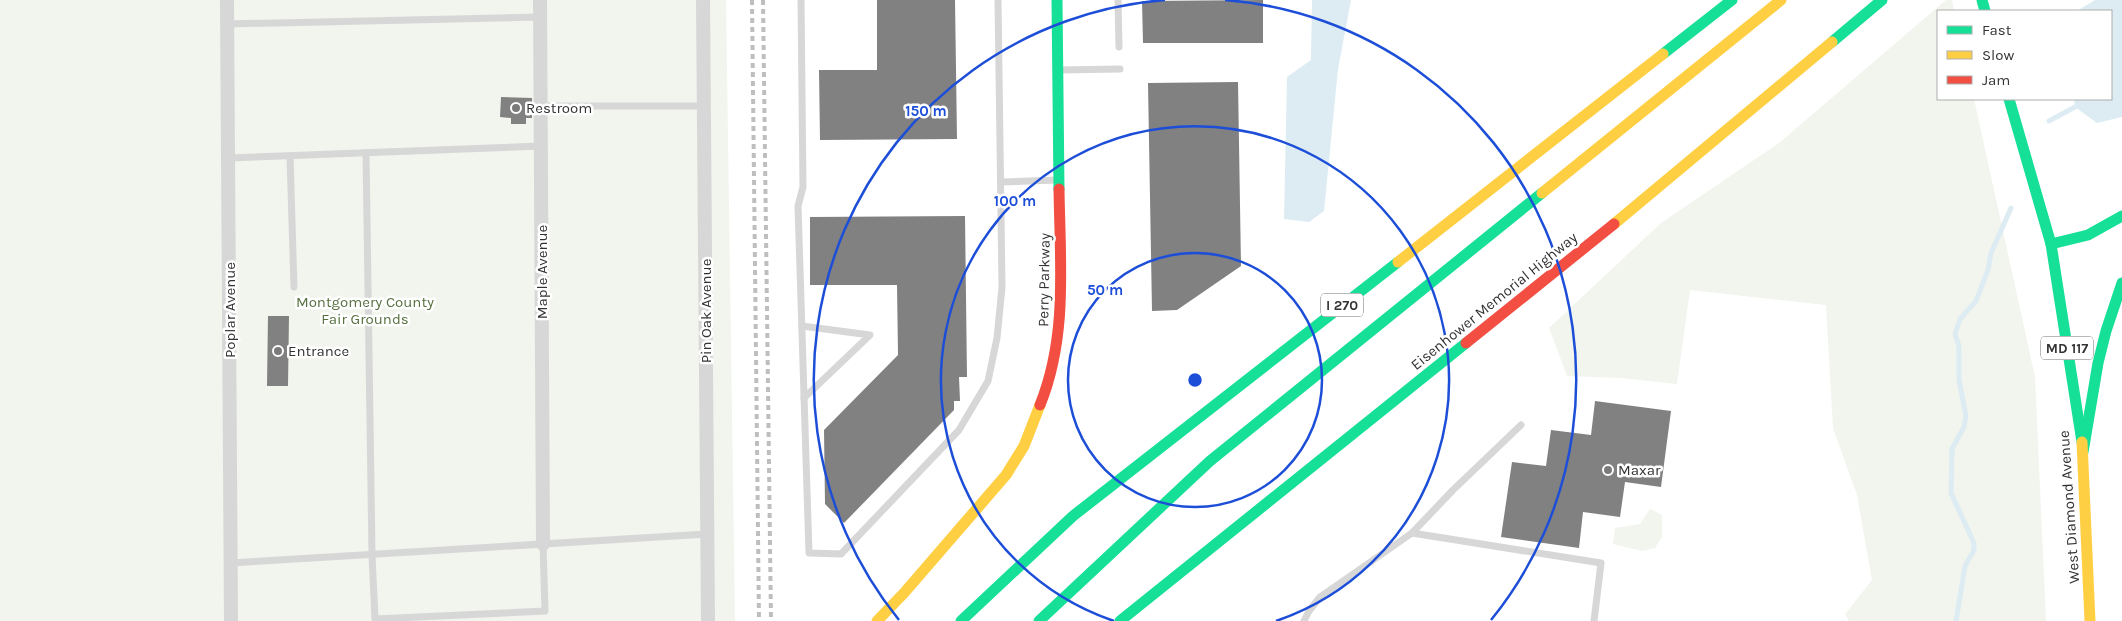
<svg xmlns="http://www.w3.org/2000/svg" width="2122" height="621" viewBox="0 0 2122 621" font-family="Karla,sans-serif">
<rect width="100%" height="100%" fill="#fff"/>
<!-- green -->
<g fill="#f1f5ed">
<path d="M0,0h726l9,621h-735z"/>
<path d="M1946,0h6l2,11h-16v88h36l61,278 11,244h-197l-4,-7 27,-34 -15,-85 -24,-67 -7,-123 -136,-15 -13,94 -56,-6 -54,-2 -18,-48 112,-105 118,-80z"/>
<path d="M1650,509l12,6v22l-7,11 -13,3 -29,-7 2,-16 25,-4z"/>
</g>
<!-- water -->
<g fill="#ddebf3">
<path d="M1312,0h39l-13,69 -14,142 -15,11 -25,-3 3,-142 24,-17z"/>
<path d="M2095,0h27v117l-25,6 -22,-16 -1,-8h37v-88h-34z"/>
</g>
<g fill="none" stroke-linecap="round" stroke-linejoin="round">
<!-- stream -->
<g stroke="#ddebf3" stroke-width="5">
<path d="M2049,121l26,-14"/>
<path d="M1956,621l9,-55 9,-16v-7l-23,-50 1,-44 12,-22 2,-11 -7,-36v-34l-4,-12 5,-15 16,-18 12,-31 3,-17 20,-45"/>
</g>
</g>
<!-- building -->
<g fill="#818181">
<path d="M877,0h78l2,139 -137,1 -1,-70h58z"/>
<path d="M1263,0v43h-120l-1,-42z"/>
<path d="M1238,82l3,184 -64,44 -25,1 -4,-228z"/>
<path d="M501,97l31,1v20h-6v6h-15v-6l-11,-1z"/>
<path d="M965,216l2,161h-8l1,24h-6v9l-110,113 -19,-19 -1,-74 74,-75 -1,-70h-87v-68z"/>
<path d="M268,316h21l-1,70h-21z"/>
<path d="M1595,401l76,10 -10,76 -36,-5 -5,35 -37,-5 -4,36 -78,-11 11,-75 34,4 5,-36 40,5z"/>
</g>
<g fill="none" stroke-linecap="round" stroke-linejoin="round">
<!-- lane -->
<g stroke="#d7d7d7" stroke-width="7">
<path d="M801,0l2,187 -5,19 11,347 32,1 118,-124 29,-49 9,-43 5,-51 -4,-287"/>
<path d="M1118,0l1,47"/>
<path d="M227,24l313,-7"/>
<path d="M1059,70l61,-1"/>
<path d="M541,106h163"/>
<path d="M366,153l6,402 3,64 170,-8 -2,-67"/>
<path d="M290,156l4,131"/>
<path d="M229,158l312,-12"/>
<path d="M1001,182l56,-2"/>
<path d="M802,326l68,9 -66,63"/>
<path d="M1412,533l41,-43 68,-65"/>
<path d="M231,563l476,-29"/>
<path d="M1304,621l5,-10 11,-14 92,-64 189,30 -7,58"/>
</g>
<!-- street -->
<g stroke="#d7d7d7" stroke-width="14">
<path d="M227,0l4,621"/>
<path d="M540,0l3,544"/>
<path d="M703,0l5,621"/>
</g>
<!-- fast -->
<g stroke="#16e098" stroke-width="11">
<path d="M1057,0l2,189"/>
<path d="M1982,0l3,11"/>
<path d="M1832,42l50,-42"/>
<path d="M1663,54l69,-54"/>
<path d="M2009,99l42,145 31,198"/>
<path d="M2051,244l37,-9 34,-19"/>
<path d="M2083,452l15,-89 8,-32 16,-48"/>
<path d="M961,621l112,-105 325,-254"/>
<path d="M1039,621l171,-160 332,-268"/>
<path d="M1120,621l346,-278"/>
</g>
<!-- slow -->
<g stroke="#ffcf43" stroke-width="11">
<path d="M1542,193l239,-193"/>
<path d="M1614,224l218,-182"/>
<path d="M1398,262l265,-208"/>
<path d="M2082,442l8,179"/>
<path d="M877,621l27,-28 102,-118 18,-29 16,-41"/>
</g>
<!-- jam -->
<g stroke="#f24e42" stroke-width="11">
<path d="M1466,343l148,-119"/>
<path d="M1040,405c28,-69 20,-143 19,-216"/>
</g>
<!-- rail -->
<g stroke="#bebebe" stroke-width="4" stroke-dasharray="5 4" stroke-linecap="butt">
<path d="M752,0l7,621"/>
<path d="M763,0l8,621"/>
</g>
</g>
<!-- distance rings -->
<g fill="none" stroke="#1d4ed8" stroke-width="2.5">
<circle cx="1195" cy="380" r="127"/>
<path d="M1114 621A254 254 0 1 1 1276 621"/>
<path d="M899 620A381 381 0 0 1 1165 0M1225 0A381 381 0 0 1 1491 620"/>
</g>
<!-- markers -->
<g fill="#7a7a7a" stroke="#fff" stroke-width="2">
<circle cx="516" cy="108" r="5"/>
<circle cx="278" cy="351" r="5"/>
<circle cx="1608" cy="470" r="5"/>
</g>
<g text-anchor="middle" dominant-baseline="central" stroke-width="5" stroke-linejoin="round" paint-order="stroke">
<!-- shield labels -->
<g fill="#fff" stroke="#707070" stroke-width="1">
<rect x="1321" y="293.5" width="42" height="23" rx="4"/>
<rect x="2041" y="336.5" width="52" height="23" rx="4"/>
</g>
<g font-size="14" font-weight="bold" fill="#333">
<text x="1342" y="305">I 270</text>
<text x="2067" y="348">MD 117</text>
</g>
<!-- poi labels -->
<g font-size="15" fill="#333" stroke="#fff" text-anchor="start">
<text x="526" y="108">Restroom</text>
<text x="288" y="351">Entrance</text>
<text x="1618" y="470">Maxar</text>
</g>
<!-- street labels -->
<g font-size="15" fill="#333" stroke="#fff">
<text transform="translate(542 272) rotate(-90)">Maple Avenue</text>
<text transform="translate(1044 280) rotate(-89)">Perry Parkway</text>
<text transform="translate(1494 301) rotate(-39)">Eisenhower Memorial Highway</text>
<text transform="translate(230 310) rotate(-90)">Poplar Avenue</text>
<text transform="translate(706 311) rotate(-90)">Pin Oak Avenue</text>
<text transform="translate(2069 507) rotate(-94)">West Diamond Avenue</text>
</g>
<!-- park labels -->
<g font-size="15" fill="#56703f" stroke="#fff">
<text x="365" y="302">Montgomery County<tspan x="365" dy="17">Fair Grounds</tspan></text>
</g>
</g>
<circle cx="1195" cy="380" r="8" fill="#1d4ed8" stroke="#fff" stroke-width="2.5"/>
<g font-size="15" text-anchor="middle" font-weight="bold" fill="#1d4ed8" stroke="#fff" stroke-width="5" stroke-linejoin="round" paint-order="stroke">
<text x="926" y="116">150 m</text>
<text x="1015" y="206">100 m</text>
<text x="1105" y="295">50 m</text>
</g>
<!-- legend -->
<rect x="1937" y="10" width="175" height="90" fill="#ffffff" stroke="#adadad"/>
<rect x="1947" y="26" width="25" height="8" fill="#16e098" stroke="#adadad"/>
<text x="1982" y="35" font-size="15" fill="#333333">Fast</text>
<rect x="1947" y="51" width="25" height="8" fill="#ffcf43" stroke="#adadad"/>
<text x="1982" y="60" font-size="15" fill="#333333">Slow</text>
<rect x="1947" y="76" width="25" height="8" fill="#f24e42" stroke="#adadad"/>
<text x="1982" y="85" font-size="15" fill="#333333">Jam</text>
</svg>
